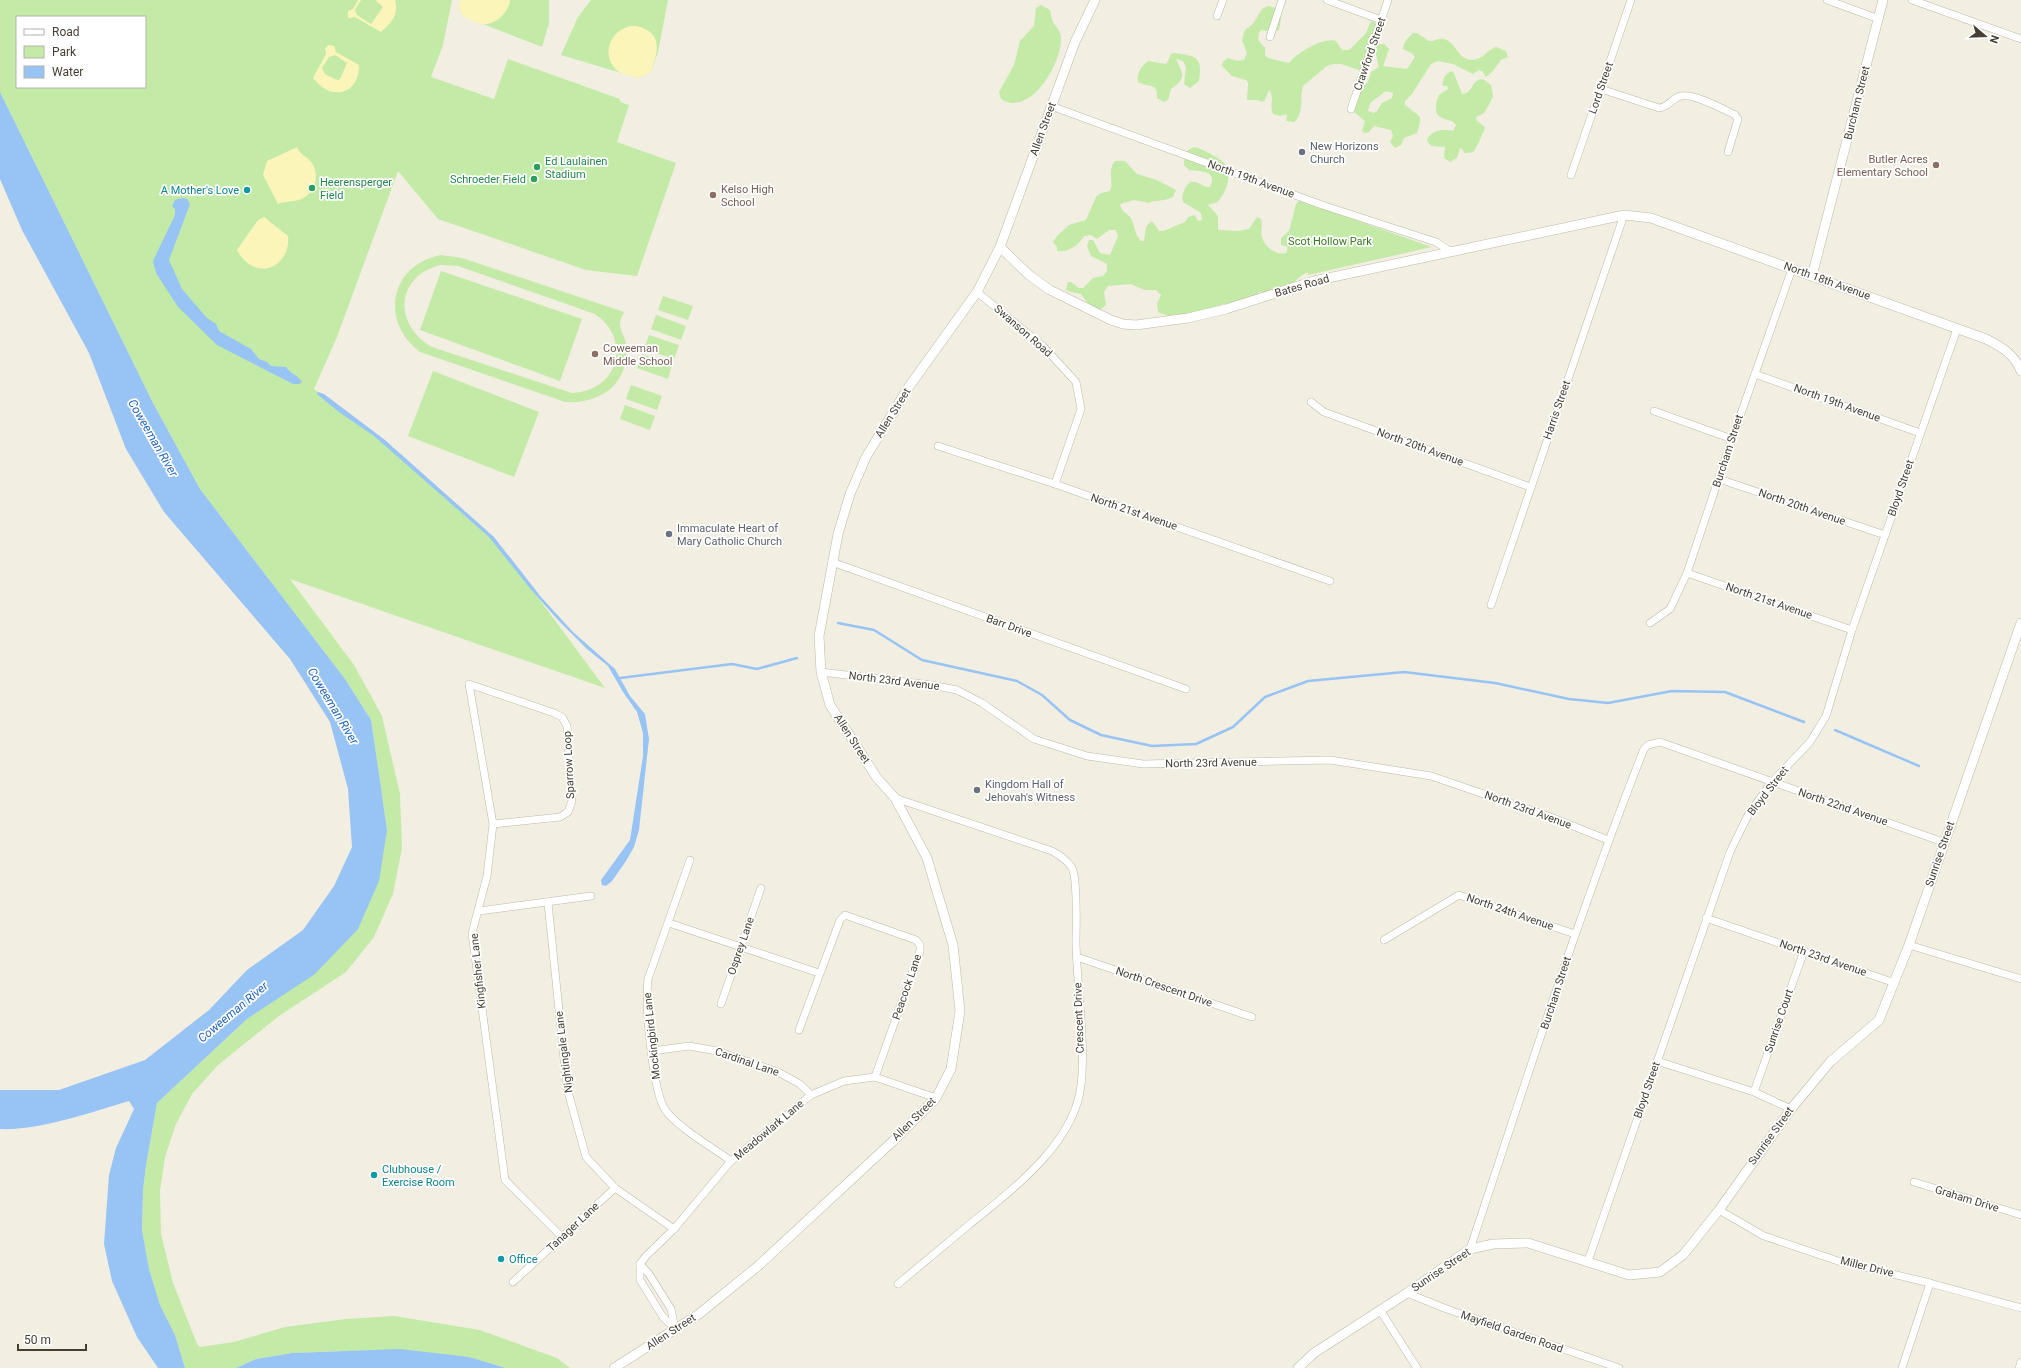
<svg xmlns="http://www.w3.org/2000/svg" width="2021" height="1368" viewBox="0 0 2021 1368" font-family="Roboto,sans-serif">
<rect width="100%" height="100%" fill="#f2efe2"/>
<!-- green -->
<g fill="#c3eaa7" fill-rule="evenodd">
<path d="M0,0h452l-9,45 -12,32 63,22 14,-40 112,40v3l9,3 -12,37 59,21 -39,113 -51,-6 -148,-51 -40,-48 -61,166 -23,52 56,42 114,99 21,23 100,135 -315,-109 64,86 28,51 18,78 2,54 -9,46 -19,43 -28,35 -67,44 -61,49 -26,29 -16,30 -11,33 -5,34 1,43 12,49 24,61 3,3 34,-5 51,-15 61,-8 48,-3 86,14 77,28 13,10h-64l-37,-11 -124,-6 -53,2 -36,6 -20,9h-51l-10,-33 -15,-30 -11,-36 -7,-39 1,-40 3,-25 11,-62 90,-84 33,-23 107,-166 -16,-110 -26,-41 -145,-190 -47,-86 -153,-311zM17,17h128v70h-128z"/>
<path d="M461,0h88v23l-7,24 -79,-31 -5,-10z"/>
<path d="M591,0h77l-10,52 -7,20 -13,6 -77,-23 17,-38z"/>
<path d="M1041,5l9,5c1,4 1,8 3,12 3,5 8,9 8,16 1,25 -31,80 -60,61l-2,-7 15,-27 6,-24 14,-15 2,-18z"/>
<path d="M1268,6l8,2 5,10 -2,12 -7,2 -11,-2 -2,3 -1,7 7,8v7l3,3 21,5c8,-10 34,-26 47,-22l6,9h7l17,-17 4,-10 3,-2 3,3v3l-6,25 1,15 -6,5 -24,-8h-7l-7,2 -24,20c-4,11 2,28 -9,36l-8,-1 1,-7 -7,2 -7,-2c-4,-8 2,-16 -4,-24l-4,10 -3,2 -4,-2h-11l1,-17 -2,-3 -14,-4 -10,-10 1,-4 5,-4 10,3 6,-1 3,-7 -5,-13 3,-10 8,-6 9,-15z"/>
<path d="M1413,33h4l12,8c5,1 10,-4 15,-2 13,3 15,26 33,20 7,-2 11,-9 19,-12l10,4 2,6 -7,3 -9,12 -6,5 -4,-6 -3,-1 -6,4 -20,-10 -15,-3 -7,3 -19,30 -7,7v4c14,12 19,8 12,28l-13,5 -3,7 -6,3 -5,-6 3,-6 -2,-6 -17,-4 -5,6 -4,1 -3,-2 3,-10 -11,-9 8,-26 6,-4 3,-10 8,-5 -4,-16 2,-7h7l5,5 -6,17 24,3 8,-12 -2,-3 -10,-5c1,-8 5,-11 10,-16zM1386,91l7,2 -1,5 -10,5 -5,8 -3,2 -6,-2 2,-8z"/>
<path d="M1174,53c22,3 29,3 25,28l-9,7 -6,-4 2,-17 -3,-6 -7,-2c7,15 11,19 -5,30l-3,11 -4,2 -7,-4c1,-16 -8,-10 -19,-16 -2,-8 3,-16 10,-21l18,3 2,-3 3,-7z"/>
<path d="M1453,71l9,23c11,0 9,-15 21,-15l8,6 2,11 -3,7 -6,10 -8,4 1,4 8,6c0,3 -9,21 -11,24 -3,2 -6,2 -10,2l-1,-3 -3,-2 -3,10 -7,4 -6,-4 1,-11 -14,-1 -4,-5c3,-12 17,-12 26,-10l3,-6c-5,-7 -12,-4 -17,-9 -5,-4 -3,-16 0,-21l9,-6 -1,-3h-4c-2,-6 3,-14 10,-15z"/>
<path d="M1194,147c7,1 28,12 32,18 6,9 0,28 -7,35 -3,4 -7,3 -11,5l10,11v14l21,1 10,-2 8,-12 3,1c4,5 0,12 2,19 2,9 14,19 24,16l2,-6 -7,-2v-7l8,-7 7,-27 5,-5 3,3 128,45 -124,28v-3c-12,5 -12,11 -20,16 -9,7 -20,3 -29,4l-13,12h-23l-8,6 -47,6 -10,-4 -1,-8 4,-9 -5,-5h-12l-13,-6 -23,2 -4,6 2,13 -6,5 -10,-4 -9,-12 -14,-3 -1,-2 2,-7h3l8,6h4l10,-10 10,-2 4,-5v-7l-16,-8 -4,-10 2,-6h4l7,13 10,2 8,-19 -2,-6h-7l-12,9 -6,-4 -7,1c-5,9 -16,17 -27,15v-4l-4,-5 4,-6 12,-11 17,-5 10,-23 5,-4 9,-2c4,-11 -3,-20 5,-30h10l12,13 20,6 19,10 -3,7c-9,5 -17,2 -24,6l-15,-3 -14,4c1,7 5,8 10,13 5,7 4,17 11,24h3l2,-14 4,-5h3l6,9h4l22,-9 3,-5 7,-2 3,6 4,-1 -1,-7 -18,-11c-2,-8 2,-15 7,-20 9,-2 12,6 20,5 8,-18 -10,-15 -21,-17l-5,-5 1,-13z"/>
<path d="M441,255l21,3 162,54c-1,3 -5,9 -4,12 0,7 6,14 6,21 4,38 -25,59 -61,57l-145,-50c-41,-31 -30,-87 21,-97zM441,265l17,1 137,48c38,26 23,77 -23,79l-140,-46c-39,-22 -37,-71 9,-82z"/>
<path d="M441,271l141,48 -22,62 -140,-51z"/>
<path d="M663,296l30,10 -5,14 -30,-10z"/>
<path d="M656,315l30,11 -5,14 -30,-11z"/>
<path d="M649,335l30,10 -5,14 -30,-10z"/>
<path d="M642,354l30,11 -4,14 -31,-11z"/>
<path d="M433,371l106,41 -25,65 -106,-41z"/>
<path d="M631,385l31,11 -5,14 -31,-11z"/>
<path d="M625,405l30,11 -5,14 -30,-11z"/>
</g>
<!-- sand -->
<g fill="#fbf5b9" fill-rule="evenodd">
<path d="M358,0h3l-6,10 2,5 14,9 12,-17 -8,-7h20c4,14 -3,23 -14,32l-26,-15 -7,1v-7l5,-2z"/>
<path d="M461,0h49v2c-3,11 -13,23 -27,22 -6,0 -14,-5 -20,-8l-5,-10z"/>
<path d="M636,26c28,6 22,26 15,46l-13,6c-6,-2 -14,-3 -19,-6 -21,-16 -8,-47 17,-46z"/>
<path d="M329,45l5,1 2,6 23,13c0,31 -29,36 -46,13l13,-24 -1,-6zM335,55l12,8 -7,16 -3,1 -12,-6 -3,-6 7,-11z"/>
<path d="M297,147c3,8 11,10 15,16 9,14 2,32 -13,37 -7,2 -15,1 -21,4l-15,-29 4,-14z"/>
<path d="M264,217l24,19c3,22 -18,42 -39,28 -5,-3 -9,-9 -12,-14l21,-30z"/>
</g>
<!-- water -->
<g fill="#98c3f5">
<path d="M0,92l153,311 47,86 145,190 26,41 9,61 7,49 -8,51 -21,48 -43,45 -68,45 -90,84 -11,62 -3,25 -1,40 7,39 11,36 15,30 10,33h-27l-21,-31 -25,-56 -8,-37 5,-69 7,-27 18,-39 -5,-8c-37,11 -91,30 -129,28v-39h59l86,-30 64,-50 38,-40 56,-40 31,-44 18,-39 -4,-58 -18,-67 -40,-63 -126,-147 -38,-63 -37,-96 -67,-123 -22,-51z"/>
<path d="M182,198l5,1 3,5 -21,56 13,29 24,28 10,7 3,7 32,18 8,10 8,3 4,4 15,1c4,7 12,8 16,15l-3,2h-6l-76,-39 -39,-38 -22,-34 -3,-12 22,-46v-6l-3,-3 3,-6z"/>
<path d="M318,392l6,2 61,46 109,97 47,60 32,35 42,37 15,27 15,18 4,25 -10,91 -5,17 -8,14 -14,20 -6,5 -4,-1 -1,-5 29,-40 13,-84v-23l-6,-21 -14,-20 -15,-26 -21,-17 -29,-29 -30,-34 -39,-49 -115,-101 -35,-24 -22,-18z"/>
<path d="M400,1349l69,8 37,11h-270l20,-9 36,-6z"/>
</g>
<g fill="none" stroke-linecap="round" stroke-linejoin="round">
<!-- stream -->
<g stroke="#98c3f5" stroke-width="2.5">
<path d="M838,623l36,7 48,30 95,21 25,14 28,25 31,15 51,11 44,-2 37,-17 32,-30 43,-16 96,-9 91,11 74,16 39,4 64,-12 53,1 79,30"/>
<path d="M620,678l112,-14 25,5 40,-11"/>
<path d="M1835,730l84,36"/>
</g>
<defs>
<g id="minor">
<path d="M1327,0l54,20"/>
<path d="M1827,0l52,19"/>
<path d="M1912,0l109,39"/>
<path d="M1217,16l6,-16"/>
<path d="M1270,37l12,-37"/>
<path d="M1601,89l58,19c10,-1 13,-10 22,-12 13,-3 42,13 54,19l3,4 -10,33"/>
<path d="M1051,106l271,99 114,37 14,9"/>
<path d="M1351,109l37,-109"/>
<path d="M1571,175l60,-175"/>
<path d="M977,292l66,54 33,36 5,27 -26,75"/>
<path d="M1755,374l165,59"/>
<path d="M1311,402l13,10 206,75"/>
<path d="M1654,411l78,28"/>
<path d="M938,446l117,38 275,97"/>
<path d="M1719,479l166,56"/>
<path d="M832,562l354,127"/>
<path d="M1687,573l165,57"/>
<path d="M1491,605l133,-390"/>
<path d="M1650,623l20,-14 17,-36 45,-134 60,-170"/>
<path d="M821,672l110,13 26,5 25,13 52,36 53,17 56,8 187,-4 101,16 117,40 60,24"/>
<path d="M895,798l157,53c9,5 15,9 20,17 6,11 4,61 4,75 1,46 10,98 5,142 -6,58 -69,105 -111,139 -24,20 -48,40 -72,60"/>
<path d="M493,824l67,-7 8,-5 4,-11 -5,-75 -5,-9 -8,-4 -85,-29 24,140 -6,52 -15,57 33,247 57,57"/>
<path d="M690,860l-42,119c-3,25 4,113 18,132 14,18 46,36 65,50"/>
<path d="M548,903l19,185 19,69 29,31 59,41"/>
<path d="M479,911l112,-15"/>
<path d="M1706,918l189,65"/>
<path d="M669,923l150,50"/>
<path d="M1384,940l75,-45 116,39"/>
<path d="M1909,945l112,34"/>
<path d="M1077,957l175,60"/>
<path d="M721,1004l40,-116"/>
<path d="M799,1030l41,-110 5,-5 71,25 4,5v6l-45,126"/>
<path d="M652,1051l37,-5 28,5 61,21 22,12 11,11"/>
<path d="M1657,1061l97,31 37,17"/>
<path d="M1754,1092l50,-141"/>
<path d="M1914,1182l107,33"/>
<path d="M1719,1210l45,26 74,25 92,22 91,25"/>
<path d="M1470,1249c56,-167 109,-336 174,-500l4,-4 12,-3 283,100"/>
<path d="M1588,1261l142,-409 19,-39 23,-31 38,-40 16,-26 26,-86 105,-301"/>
<path d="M640,1264l9,10 22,35 4,20"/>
<path d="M513,1282l102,-94"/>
<path d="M1407,1293l37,15 175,60"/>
<path d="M1380,1310l37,58"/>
<path d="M675,1329l-12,-12 -23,-37v-16l6,-8 28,-27 57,-68 80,-66 33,-14 31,-4 61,21"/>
<path d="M1902,1368l28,-85"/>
<path d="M2019,1368l2,-6"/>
</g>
<g id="tertiary">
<path d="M1000,247l29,28 21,15 61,30 12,4 13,1 52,-7 38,-9 88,-28 310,-66 27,3 335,121c16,8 28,15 35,32"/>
<path d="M1812,276l71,-276"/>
<path d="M614,1368l85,-54 59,-48 134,-124 44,-44 15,-29 9,-58 -7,-66 -26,-87 -32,-60 -18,-20 -47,-73 -9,-33 -2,-36 19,-102 12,-40 16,-37 42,-69 69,-96 23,-45 75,-205 20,-42"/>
<path d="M1298,1368l16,-15 93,-60 63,-44 23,-5 35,-1 101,32 31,-3 23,-17 36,-45 72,-101 39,-47 49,-42 30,-75 112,-322"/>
</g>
</defs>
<!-- minor casing -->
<use href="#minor" stroke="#beb8a4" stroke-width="8"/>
<!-- tertiary casing -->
<use href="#tertiary" stroke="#beb8a4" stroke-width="10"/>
<!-- minor -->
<use href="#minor" stroke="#fff" stroke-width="7"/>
<!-- tertiary -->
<use href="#tertiary" stroke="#fff" stroke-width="9"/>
</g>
<!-- markers -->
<g fill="#6b7280" stroke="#fff" stroke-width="1.5">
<circle cx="1302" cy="152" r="4"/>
<circle cx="669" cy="534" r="4"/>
<circle cx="977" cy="790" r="4"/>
</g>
<g fill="#8d6e63" stroke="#fff" stroke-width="1.5">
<circle cx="1936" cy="165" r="4"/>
<circle cx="713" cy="195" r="4"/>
<circle cx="595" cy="354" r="4"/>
</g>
<g fill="#2e9e5b" stroke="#fff" stroke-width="1.5">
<circle cx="537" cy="167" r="4"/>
<circle cx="534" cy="179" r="4"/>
<circle cx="312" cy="188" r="4"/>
</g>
<g fill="#0f9aa8" stroke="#fff" stroke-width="1.5">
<circle cx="247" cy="190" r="4"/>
<circle cx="374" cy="1175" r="4"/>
<circle cx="501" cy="1259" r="4"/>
</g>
<g text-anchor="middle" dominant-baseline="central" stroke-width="3.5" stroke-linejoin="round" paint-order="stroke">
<!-- street labels -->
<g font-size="11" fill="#443f32" stroke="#fff">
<text transform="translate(1370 54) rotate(-71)">Crawford Street</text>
<text transform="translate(1601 88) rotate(-71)">Lord Street</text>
<text transform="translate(1857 103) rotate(-76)">Burcham Street</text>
<text transform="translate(1043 129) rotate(-70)">Allen Street</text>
<text transform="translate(1251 179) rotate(20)">North 19th Avenue</text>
<text transform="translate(1827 281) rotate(20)">North 18th Avenue</text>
<text transform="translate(1302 286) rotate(-16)">Bates Road</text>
<text transform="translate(1023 331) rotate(41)">Swanson Road</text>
<text transform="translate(1837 403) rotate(20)">North 19th Avenue</text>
<text transform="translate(1557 410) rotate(-71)">Harris Street</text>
<text transform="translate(893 413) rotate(-58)">Allen Street</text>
<text transform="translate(1420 447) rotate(20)">North 20th Avenue</text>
<text transform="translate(1728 451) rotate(-72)">Burcham Street</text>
<text transform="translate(1901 488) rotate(-71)">Bloyd Street</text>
<text transform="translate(1802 507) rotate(19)">North 20th Avenue</text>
<text transform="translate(1134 512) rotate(19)">North 21st Avenue</text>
<text transform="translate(1769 601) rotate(19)">North 21st Avenue</text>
<text transform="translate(1009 626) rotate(20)">Barr Drive</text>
<text transform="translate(894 681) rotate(7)">North 23rd Avenue</text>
<text transform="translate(852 739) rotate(57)">Allen Street</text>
<text transform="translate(1211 763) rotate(-1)">North 23rd Avenue</text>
<text transform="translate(569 765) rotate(-93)">Sparrow Loop</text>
<text transform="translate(1768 791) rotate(-52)">Bloyd Street</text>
<text transform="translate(1843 807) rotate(19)">North 22nd Avenue</text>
<text transform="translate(1528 810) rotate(20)">North 23rd Avenue</text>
<text transform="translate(1940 854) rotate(-71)">Sunrise Street</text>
<text transform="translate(1510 912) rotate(19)">North 24th Avenue</text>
<text transform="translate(741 946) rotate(-71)">Osprey Lane</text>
<text transform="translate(1823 958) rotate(19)">North 23rd Avenue</text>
<text transform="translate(478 971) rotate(-96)">Kingfisher Lane</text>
<text transform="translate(907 987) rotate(-71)">Peacock Lane</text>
<text transform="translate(1164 987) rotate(19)">North Crescent Drive</text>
<text transform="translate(1556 993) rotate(-72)">Burcham Street</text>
<text transform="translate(1079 1018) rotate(-92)">Crescent Drive</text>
<text transform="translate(1779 1021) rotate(-71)">Sunrise Court</text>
<text transform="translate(652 1036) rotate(-96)">Mockingbird Lane</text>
<text transform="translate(564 1052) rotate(-97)">Nightingale Lane</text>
<text transform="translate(747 1062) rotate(19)">Cardinal Lane</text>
<text transform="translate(1647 1090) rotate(-71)">Bloyd Street</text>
<text transform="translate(914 1119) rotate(-45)">Allen Street</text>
<text transform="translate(769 1130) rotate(-40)">Meadowlark Lane</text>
<text transform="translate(1771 1136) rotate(-54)">Sunrise Street</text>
<text transform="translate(1967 1199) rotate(17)">Graham Drive</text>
<text transform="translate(573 1227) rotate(-43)">Tanager Lane</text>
<text transform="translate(1867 1267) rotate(14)">Miller Drive</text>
<text transform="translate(1441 1270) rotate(-34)">Sunrise Street</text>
<text transform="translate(671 1332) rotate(-33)">Allen Street</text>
<text transform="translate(1512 1332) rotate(19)">Mayfield Garden Road</text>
</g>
<!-- worship labels -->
<g font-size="11" fill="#5b616d" stroke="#fff" text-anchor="start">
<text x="1310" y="146">New Horizons<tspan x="1310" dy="13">Church</tspan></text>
<text x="677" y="528">Immaculate Heart of<tspan x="677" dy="13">Mary Catholic Church</tspan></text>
<text x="985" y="784">Kingdom Hall of<tspan x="985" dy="13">Jehovah's Witness</tspan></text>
</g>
<!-- education labels -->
<g font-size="11" fill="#785e54" stroke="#fff" text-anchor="start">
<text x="1928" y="159" text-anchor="end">Butler Acres<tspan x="1928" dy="13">Elementary School</tspan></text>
<text x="721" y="189">Kelso High<tspan x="721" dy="13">School</tspan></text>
<text x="603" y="348">Coweeman<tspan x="603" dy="13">Middle School</tspan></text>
</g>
<!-- leisure labels -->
<g font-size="11" fill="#27864d" stroke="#fff" text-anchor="start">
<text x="545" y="161">Ed Laulainen<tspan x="545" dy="13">Stadium</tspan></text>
<text x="526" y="179" text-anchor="end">Schroeder Field</text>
<text x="320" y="182">Heerensperger<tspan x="320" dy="13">Field</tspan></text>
</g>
<!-- culture labels -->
<g font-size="11" fill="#0d838f" stroke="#fff" text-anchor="start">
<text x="239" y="190" text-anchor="end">A Mother's Love</text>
<text x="382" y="1169">Clubhouse /<tspan x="382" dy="13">Exercise Room</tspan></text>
<text x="509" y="1259">Office</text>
</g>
<!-- park labels -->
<g font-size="11" fill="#387922" stroke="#fff">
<text x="1330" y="241">Scot Hollow Park</text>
</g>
<!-- water labels -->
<g font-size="12" font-style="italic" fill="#2566b6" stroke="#fff">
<text transform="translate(153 438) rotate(60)">Coweeman River</text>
<text transform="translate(333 706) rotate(59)">Coweeman River</text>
<text transform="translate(233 1012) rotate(-40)">Coweeman River</text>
</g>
</g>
<!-- legend -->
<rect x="16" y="16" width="130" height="72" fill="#ffffff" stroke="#b4b2ad"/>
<rect x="24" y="29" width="20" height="6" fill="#ffffff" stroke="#b4b2ad"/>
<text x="52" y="36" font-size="12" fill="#443f32">Road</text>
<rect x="24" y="46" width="20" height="12" fill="#c3eaa7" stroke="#b4b2ad"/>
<text x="52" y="56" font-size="12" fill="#443f32">Park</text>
<rect x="24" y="66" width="20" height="12" fill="#98c3f5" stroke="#b4b2ad"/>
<text x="52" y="76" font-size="12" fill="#443f32">Water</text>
<!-- north arrow -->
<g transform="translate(1985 36) rotate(109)" stroke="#ffffff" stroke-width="3" paint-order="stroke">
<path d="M0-3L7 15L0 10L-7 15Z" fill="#443f32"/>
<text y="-6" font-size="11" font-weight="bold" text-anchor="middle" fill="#443f32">N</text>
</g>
<!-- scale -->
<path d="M18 1344v6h68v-6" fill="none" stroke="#443f32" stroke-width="2"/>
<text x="24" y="1344" font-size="12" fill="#443f32" stroke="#ffffff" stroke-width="3" paint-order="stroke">50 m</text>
</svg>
